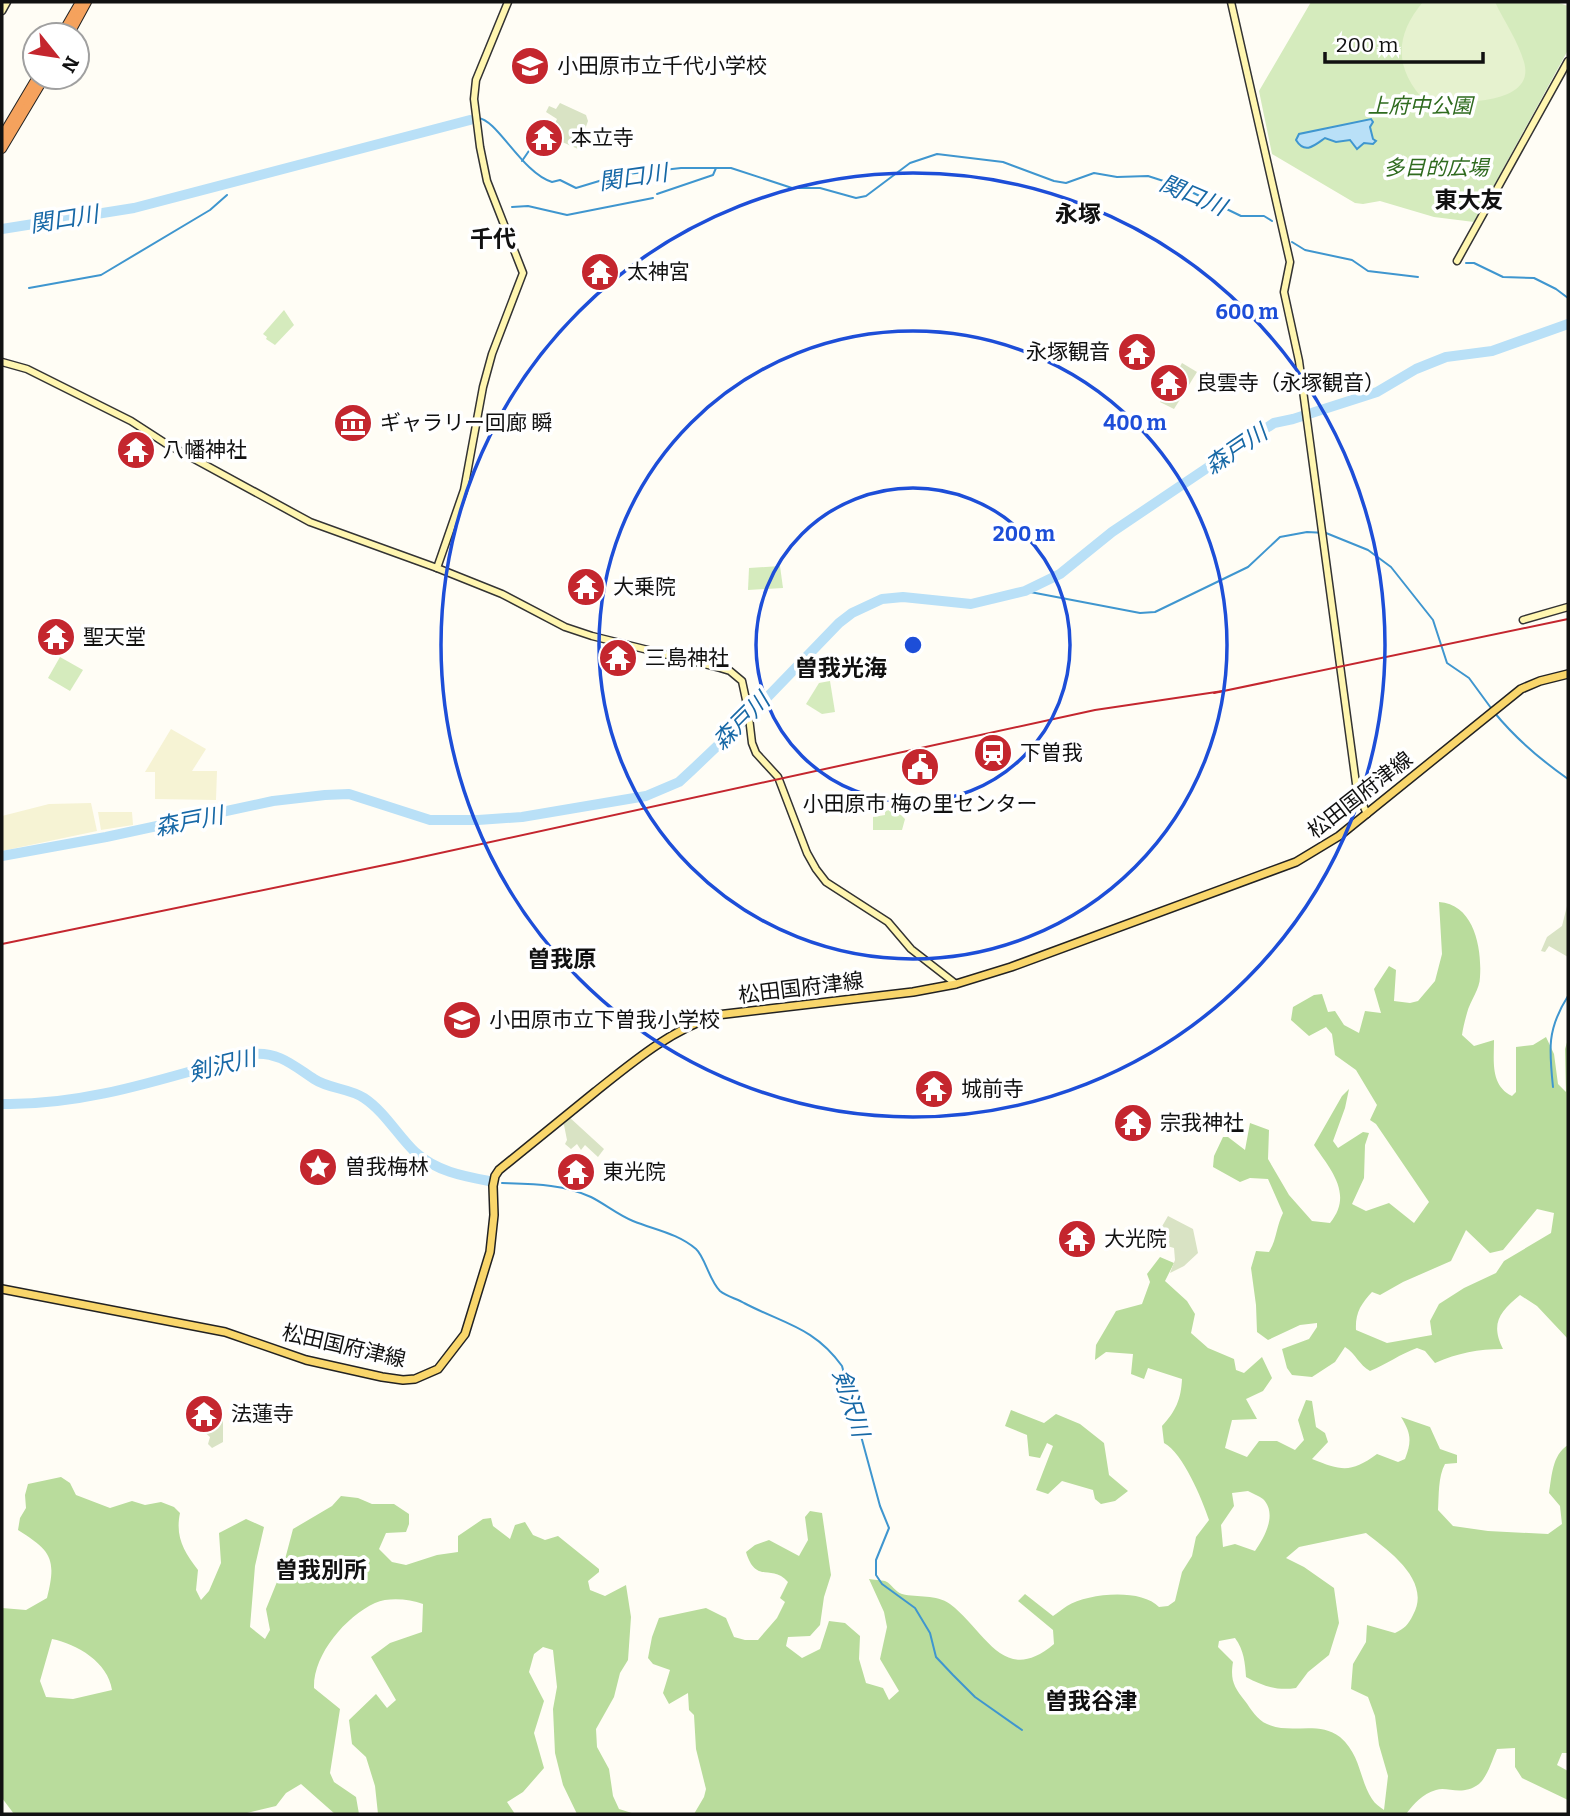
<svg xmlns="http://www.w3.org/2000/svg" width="1570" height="1816" viewBox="0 0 1570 1816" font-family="Bitter,'Noto Sans JP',serif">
<rect width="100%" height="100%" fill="#fffdf5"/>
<!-- farmland -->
<g fill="#f6f3d4">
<path d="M171,729l35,20 -14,22h25l-1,29 -61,-1v-27h-10z"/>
<path d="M91,803l6,28 -95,20v-35l47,-12z"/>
<path d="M98,812h34l1,13 -32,5z"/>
</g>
<!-- green -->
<g fill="#d5ebbd">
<path d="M1311,2h245l12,4v44l-94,172 -40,-5 -54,-16 -17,3 -8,-1 -83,-49 -13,-63z"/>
<path d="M284,310l10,15 -19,20 -9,-6 1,-2 -4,-3z"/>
<path d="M780,566l3,22 -35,2 1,-22z"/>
<path d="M60,657l23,13 -13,21 -22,-13z"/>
<path d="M830,681l5,31 -13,2 -16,-10 13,-21z"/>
<path d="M895,809l10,10 -3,11h-29v-13l12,-2v-4z"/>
</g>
<!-- forest -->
<g fill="#b9dc9c" fill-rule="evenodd">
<path d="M1439,902c35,2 43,46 41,75 0,12 -10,24 -13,36 -2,7 -4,15 -5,22l12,11 20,-6c0,21 -4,45 18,56l4,-4v-45l17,-2 13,-8 8,17 4,30 8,8 -1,-43 3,-10v300l-31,-33 -17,-11c-20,17 -30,28 -17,54 -25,0 -45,4 -68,14l-10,-12 -8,-3c-17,6 -30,16 -47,23 -11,-6 -14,-17 -25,-24l-10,15 -23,15 -20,-2 -5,-7 -5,-19 27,-10 8,-12v-4l-17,2 -32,15 -11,-8 -1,-27 -5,-37 5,-17 13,1c8,-13 7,-25 14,-39l-15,-34 -18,-1 -10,4 -27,-15 1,-11 9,-19h5l17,13 5,-27 19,7 -1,29 21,36 23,26 18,2c24,-29 0,-54 -16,-78l28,-49 7,-7 -4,19 -12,33 5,7 25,-16 6,1 -4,12 -1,33 -12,26 14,7 23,-8 25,20 15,-21 -53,-78 -6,-4 7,-15 -21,-35 -21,-15 -3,-21 -6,-7 -17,9 -18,-16 2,-13 21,-12 8,-1 6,18 7,-1 9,14 15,8 6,-22 16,2 -7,-24 15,-23 7,4 -2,31 16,2 8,-2 17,-20 7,-27zM1537,1209l17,4 -3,20 -47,28 -8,12 -32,15 -25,16 -9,17 2,14 -45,8 -31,-13c-1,-17 5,-26 16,-38l8,3 23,-13 48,-21 15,-31 24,23 13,-3z"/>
<path d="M1160,1257l14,6 -9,18 22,20 8,13 -4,19 17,15 26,11 2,11 8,3 18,-16 10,21 -9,13 -17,8 11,20 -25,1 -7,28 22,9 12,-16h18l18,9 9,-10 -6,-20 8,-20 6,1 4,26 9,6 3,9 -16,17c30,12 39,14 65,-5l21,8 7,-3c7,-18 6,-26 -4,-42l29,10 10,22 17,6v8l-12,1c-7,13 -6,31 -7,46l15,16 35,5 60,3 14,-10 -2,-18 -11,-13c3,-17 3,-38 19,-48v308h-6l-5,12 11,6v29l-46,-22 -7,-11v-19l-18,1c-5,11 -9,27 -18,35 -18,13 -31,2 -43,6 -14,4 -22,14 -30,24h-712l10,-17 2,-8 -10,-40 -2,-34 -5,-5 -1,-17 -19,11 -6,-11 7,-23 -17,-6 -5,-6 4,-21 7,-19 47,-10 20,10 8,19 11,3h13l19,-22 8,-16 -5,-4 8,-16c-17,-19 -32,3 -42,-30l9,-7 14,-5 30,16 9,-16 -3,-23 5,-6 12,2 9,62 -7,22 -4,28 -10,11 -22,1 -2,9 16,12 18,-9 9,-28 16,2 15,13 -1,23 7,24 17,5 6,12 10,-9 -19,-32 7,-32 -3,-15 -15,-33c4,1 12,1 16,2 7,3 10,11 17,13 16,4 34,0 48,10 36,27 53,83 104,40l-1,-14 -35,-29 7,-7 28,22c5,-3 9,-7 14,-10 21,-13 74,-18 92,1l9,-1 7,-5 7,-29 10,-16 4,-19 13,-17c-7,-21 -26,-67 -45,-77l-2,-17c14,-15 19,-27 20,-47l-34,-11 -4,11 -13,-5 2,-20 -27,-2 -11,8 1,-15 20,-34 26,-7 8,-22 -3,-8zM1248,1491c4,2 11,5 15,8 15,15 1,39 -8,52l-20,-7 -12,3 -2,-22 13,-19 -2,-13zM1366,1533c23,18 66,48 47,82 -5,10 -8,13 -18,18l-28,-8 -1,17 -13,22 -2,25 17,8 7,19 4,29 9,31 -4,34c-4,-3 -9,-6 -12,-11 -13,-20 -11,-44 -32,-62 -22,-17 -49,-2 -73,-13 -10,-4 -16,-15 -22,-23 -11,-14 -15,-21 -12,-39l-15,-15 1,-6 16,-3c9,12 10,25 11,39 17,9 31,14 50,11l12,-16 21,-17 10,-32 -5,-35 -30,-21 -18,-9 13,-11z"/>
<path d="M1011,1410l33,13 12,-9 24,10 24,19 5,32 19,16 -13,10 -14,3 -6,-5 -2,-9 -31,-9 -14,13 -12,-4 17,-44 -6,-3 -7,15 -11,-2 -2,-21 -22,-9z"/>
<path d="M61,1477l9,6 6,12 34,13 22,-7 13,4 16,-3 13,5 6,6c-5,24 4,39 18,57l-2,20 5,10 8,-9 12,-28 -2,-30 27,-14 18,8 -9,39 -5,61 15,12 5,-9 -4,-21 17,-42 10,-38 39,-23 9,-10 17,2 14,6h22l15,10v10l-3,8 -20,1 -7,16 13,13 14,3 31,-10 21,-3v-16l25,-17 8,-1 2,8 17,13 5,-14 10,-3 8,13 12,5 13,-4 41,33v3l-11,9 2,9 15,6 21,-11 5,32 -3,43 -8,13 -6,24 -18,32 1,18 12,22 4,27 6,13 16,5h-58l-14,-29 -8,-32 -2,-44 4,-22 -4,-37 -10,-3 -9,7 -5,18 15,29 -10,32 10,35 -21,24 -16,10 8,12h-137l-3,-28 -9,-29 -14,-13 -3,-24 27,-26 11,14 9,-8 -25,-43 19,-14 32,-11 1,-28c-14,-5 -34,-7 -48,-1 -30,14 -62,52 -61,85l26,21 -10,64 4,9 22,15 3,17h-24l-34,-30 -15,9 -10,13 -33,8h-229l-12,-16v-190l24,2 21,-12c10,-40 4,-47 -29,-68l2,-12 6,-10 -1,-13 3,-11zM52,1639c25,5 56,23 60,51l-39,9 -27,-2 -6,-16z"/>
</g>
<!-- cemetery -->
<g fill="#d9e3c4">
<path d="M560,103l26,12 2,6 -10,28 -18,-8 2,-6 -1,-5 -7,-4 3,-7 -11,-7 3,-6 7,3z"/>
<path d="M1182,363l15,9 -23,37 -14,-7z"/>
<path d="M1568,902v55l-19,-11 -4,6 -4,-1 6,-14 15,-11z"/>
<path d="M568,1116l36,33 -6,8 -13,-12 -4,5 -4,-6 -6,5 -6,-5 2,-4 -3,-15 -3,-3z"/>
<path d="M1168,1216l25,13 5,24 -14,13 -14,7 5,-13 -1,-12 -10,-3 -4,3 -7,-6z"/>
<path d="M214,1410l9,4v28l-11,6 -4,-4 2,-7 -12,-11 3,-5 8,1z"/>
</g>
<!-- pitch -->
<path fill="#e6f2cf" d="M1423,2h72c9,19 23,39 29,60 13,45 -70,40 -97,41 -32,-32 -34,-66 -4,-101z"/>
<!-- water -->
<path fill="#b9e0f7" stroke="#3f96cf" stroke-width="2" d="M1371,119l2,3 -3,5 3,12 3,2 -3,3 -9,-1 -7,6 -7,-9 -14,2 -11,-4c-10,7 -20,17 -29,2l3,-6z"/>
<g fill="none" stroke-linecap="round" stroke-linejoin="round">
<!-- stream -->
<g stroke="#3f96cf" stroke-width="2">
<path d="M478,118c19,1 44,55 74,64l8,-2 16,8 43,-13 62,-7h50l61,20h28l36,10 10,-2 44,-33 27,-9 66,8 51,19 12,2 28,-10 23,4 31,-1 31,10 62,30h23l8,5"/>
<path d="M522,161l15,-22"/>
<path d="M657,194l56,-19 3,-7"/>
<path d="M512,207l16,-1 39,9 86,-17"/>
<path d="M1292,242l13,8 47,10 16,11 50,6"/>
<path d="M1466,263h8l29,14 31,1 22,11 12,9"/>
<path d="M29,288l72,-13 109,-65 17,-15"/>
<path d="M1025,591l115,22 15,-1 93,-45 32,-30 27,-5 19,1 42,17 23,17 42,53 14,43 22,15 22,30"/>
<path d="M1494,712c21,26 47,48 74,67"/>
<path d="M1553,1087c-4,-38 -6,-58 15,-91"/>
<path d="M502,1183c30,1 62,1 89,14 14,7 27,18 42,24 22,9 44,12 63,28 9,8 13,31 24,42 6,5 17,8 24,12 40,21 70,24 98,63l38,140 9,22 -13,32v15l6,9 33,24 15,25 6,24 17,18 22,22 47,33"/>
</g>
<!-- river -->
<g stroke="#b9e0f7" stroke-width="10">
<path d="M2,229l132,-21 336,-88"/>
<path d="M2,856l104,-19 167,-36 52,-6 24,-1 81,26h48l44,-3 124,-21 33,-14 13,-12 63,-60 84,-87 13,-10 30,-14 21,-2 68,7 54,-13 35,-17 52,-42 162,-109 19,-4 84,-27 39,-23 30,-12 46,-6 76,-27"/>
<path d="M2,1104c86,2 168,-28 250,-50 26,-3 42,12 62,25 15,10 35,9 50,19 21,14 34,38 51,54 21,19 47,24 74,29"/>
</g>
<defs>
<g id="secondary">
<path d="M508,2l-32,78 -2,19 6,48 7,34 36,92 -31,81 -9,33 -19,103 -27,78 65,26 63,33 27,9 128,32 10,3 12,10 6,28 4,34 4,10 22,24 29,76 9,16 10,13 62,40 23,27 45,35"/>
<path d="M1231,2l59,260 -6,30 15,69 58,430 10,23"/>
<path d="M2,11l5,-9"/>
<path d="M1457,261l111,-200"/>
<path d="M2,362l25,7 104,52 34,22 145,79 127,46"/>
<path d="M1523,620l45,-13"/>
</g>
<path id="primary" d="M2,1289l223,43 81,28 76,17 21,3 12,-1 23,-10 27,-35 25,-82 4,-37 -1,-29 2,-10 4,-6c32,-26 64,-52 96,-78 39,-31 74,-61 122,-77l196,-23 43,-8 55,-17 285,-105 43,-26 182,-147 19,-8 28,-7"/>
<g id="highway">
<path d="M61,35l19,-33"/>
<path d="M69,35l18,-33"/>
<path d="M2,136l35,-59"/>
<path d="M2,149l43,-72"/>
</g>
</defs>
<!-- secondary casing -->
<use href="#secondary" stroke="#333" stroke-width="9"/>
<!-- primary casing -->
<use href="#primary" stroke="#222" stroke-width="10"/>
<!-- highway casing -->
<use href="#highway" stroke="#222" stroke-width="10"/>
<!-- secondary -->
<use href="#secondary" stroke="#fff6b0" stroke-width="6"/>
<!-- primary -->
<use href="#primary" stroke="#f9d66b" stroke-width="7"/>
<!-- highway -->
<use href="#highway" stroke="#f5a25d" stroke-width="8"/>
<!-- rail -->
<g stroke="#c4262e" stroke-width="2">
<path d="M1214,693l354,-74"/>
<path d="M2,944l397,-82 696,-152 128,-19"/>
</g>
</g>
<!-- distance rings -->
<g fill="none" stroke="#1d4ed8" stroke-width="3.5">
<circle cx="913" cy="645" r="157"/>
<circle cx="913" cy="645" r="314"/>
<circle cx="913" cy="645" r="472"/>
</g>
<!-- icons -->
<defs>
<symbol id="school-disc" viewBox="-11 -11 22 22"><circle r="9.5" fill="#c4262e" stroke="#fff"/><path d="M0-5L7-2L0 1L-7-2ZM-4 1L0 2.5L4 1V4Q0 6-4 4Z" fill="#fff"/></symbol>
<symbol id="temple-disc" viewBox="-11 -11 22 22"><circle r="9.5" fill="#c4262e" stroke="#fff"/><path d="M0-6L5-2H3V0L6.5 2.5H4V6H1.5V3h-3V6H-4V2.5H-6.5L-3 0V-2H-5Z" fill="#fff"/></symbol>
<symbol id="museum-disc" viewBox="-11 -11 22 22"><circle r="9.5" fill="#c4262e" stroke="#fff"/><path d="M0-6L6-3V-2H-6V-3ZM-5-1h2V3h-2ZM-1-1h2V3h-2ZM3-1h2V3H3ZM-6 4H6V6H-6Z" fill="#fff"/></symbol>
<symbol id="station-disc" viewBox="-11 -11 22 22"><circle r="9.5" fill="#c4262e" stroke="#fff"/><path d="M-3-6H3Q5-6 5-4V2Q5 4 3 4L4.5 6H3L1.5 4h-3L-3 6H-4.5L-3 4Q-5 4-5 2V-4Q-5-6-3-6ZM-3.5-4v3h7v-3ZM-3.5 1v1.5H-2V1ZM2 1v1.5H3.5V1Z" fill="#fff"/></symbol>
<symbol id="civic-disc" viewBox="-11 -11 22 22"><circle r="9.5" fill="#c4262e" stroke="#fff"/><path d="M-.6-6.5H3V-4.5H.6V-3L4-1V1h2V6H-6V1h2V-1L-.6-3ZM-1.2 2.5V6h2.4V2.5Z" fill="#fff"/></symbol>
<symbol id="sight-disc" viewBox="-11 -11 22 22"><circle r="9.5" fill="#c4262e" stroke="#fff"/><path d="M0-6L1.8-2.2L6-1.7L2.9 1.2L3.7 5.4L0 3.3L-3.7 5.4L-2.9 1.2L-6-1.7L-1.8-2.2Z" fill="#fff"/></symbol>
</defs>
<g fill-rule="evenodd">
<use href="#school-disc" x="508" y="44" width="44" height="44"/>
<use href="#temple-disc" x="522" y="116" width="44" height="44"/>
<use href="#temple-disc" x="578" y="250" width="44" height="44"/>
<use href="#temple-disc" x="1115" y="330" width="44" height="44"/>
<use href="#temple-disc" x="1147" y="361" width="44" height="44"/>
<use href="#museum-disc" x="331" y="401" width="44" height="44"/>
<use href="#temple-disc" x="114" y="428" width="44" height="44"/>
<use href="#temple-disc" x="564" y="565" width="44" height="44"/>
<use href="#temple-disc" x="34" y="615" width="44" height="44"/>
<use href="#temple-disc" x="596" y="636" width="44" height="44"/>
<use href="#station-disc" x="971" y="731" width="44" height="44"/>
<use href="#civic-disc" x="898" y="745" width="44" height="44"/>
<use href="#school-disc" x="440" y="998" width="44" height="44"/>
<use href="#temple-disc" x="912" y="1067" width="44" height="44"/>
<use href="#temple-disc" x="1111" y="1101" width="44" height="44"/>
<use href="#sight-disc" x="296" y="1145" width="44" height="44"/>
<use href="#temple-disc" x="554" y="1150" width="44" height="44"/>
<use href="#temple-disc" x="1055" y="1217" width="44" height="44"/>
<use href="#temple-disc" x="182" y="1392" width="44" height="44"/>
</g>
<g text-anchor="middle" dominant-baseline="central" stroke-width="7" stroke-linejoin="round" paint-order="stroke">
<!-- poi labels -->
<g font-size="21" fill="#111" stroke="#fff" text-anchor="start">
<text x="557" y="66">小田原市立千代小学校</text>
<text x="571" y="138">本立寺</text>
<text x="627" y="272">太神宮</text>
<text x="1110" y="352" text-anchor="end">永塚観音</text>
<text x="1196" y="383">良雲寺（永塚観音）</text>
<text x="380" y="423">ギャラリー回廊 瞬</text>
<text x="163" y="450">八幡神社</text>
<text x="613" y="587">大乗院</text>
<text x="83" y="637">聖天堂</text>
<text x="645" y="658">三島神社</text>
<text x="1020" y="753">下曽我</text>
<text x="920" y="804" text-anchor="middle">小田原市 梅の里センター</text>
<text x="489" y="1020">小田原市立下曽我小学校</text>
<text x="961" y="1089">城前寺</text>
<text x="1160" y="1123">宗我神社</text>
<text x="345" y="1167">曽我梅林</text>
<text x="603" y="1172">東光院</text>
<text x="1104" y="1239">大光院</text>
<text x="231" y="1414">法蓮寺</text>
</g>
<!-- park labels -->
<g font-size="21" font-style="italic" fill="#2f6b1f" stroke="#fff">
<text x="1420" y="106">上府中公園</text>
<text x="1436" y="168">多目的広場</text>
</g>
<!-- street labels -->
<g font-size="21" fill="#111" stroke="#fff">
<text transform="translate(1360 795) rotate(-38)">松田国府津線</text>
<text transform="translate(801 988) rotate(-7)">松田国府津線</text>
<text transform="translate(344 1346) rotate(13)">松田国府津線</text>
</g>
<!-- water labels -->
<g font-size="23" font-style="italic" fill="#1768a6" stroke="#fff">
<text transform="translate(633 177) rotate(-8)">関口川</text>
<text transform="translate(1193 195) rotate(23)">関口川</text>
<text transform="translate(64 219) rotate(-9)">関口川</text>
<text transform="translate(1236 449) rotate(-34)">森戸川</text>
<text transform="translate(741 721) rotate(-45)">森戸川</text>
<text transform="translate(189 821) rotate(-11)">森戸川</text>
<text transform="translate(222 1065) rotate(-14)">剣沢川</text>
<text transform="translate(851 1403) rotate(72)">剣沢川</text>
</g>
<!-- neighbourhood labels -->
<g font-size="23" font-weight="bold" fill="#111" stroke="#fff">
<text x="1469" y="200">東大友</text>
<text x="1078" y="214">永塚</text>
<text x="493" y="239">千代</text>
<text x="841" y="668">曽我光海</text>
<text x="562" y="959">曽我原</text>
<text x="321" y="1570">曽我別所</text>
<text x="1091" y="1701">曽我谷津</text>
</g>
</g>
<circle cx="913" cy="645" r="10" fill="#1d4ed8" stroke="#fff" stroke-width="3.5"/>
<g font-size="21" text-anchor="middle" font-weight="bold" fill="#1d4ed8" stroke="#fff" stroke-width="7" stroke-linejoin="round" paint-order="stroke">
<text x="1247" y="319">600 m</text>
<text x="1135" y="430">400 m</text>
<text x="1024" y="541">200 m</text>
</g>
<!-- border -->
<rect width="1570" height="1816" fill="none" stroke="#111111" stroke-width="7"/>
<!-- north arrow -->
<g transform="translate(56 56) rotate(120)"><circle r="33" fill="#ffffff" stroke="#a0a0a0" stroke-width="2"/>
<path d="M0-5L12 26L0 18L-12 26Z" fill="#c4262e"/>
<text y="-10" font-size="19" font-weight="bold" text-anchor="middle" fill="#111111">N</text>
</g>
<!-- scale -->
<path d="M1325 52v10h158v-10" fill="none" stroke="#111111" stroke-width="3.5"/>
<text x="1336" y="52" font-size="21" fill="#111111" stroke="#ffffff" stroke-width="5" paint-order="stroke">200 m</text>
</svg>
